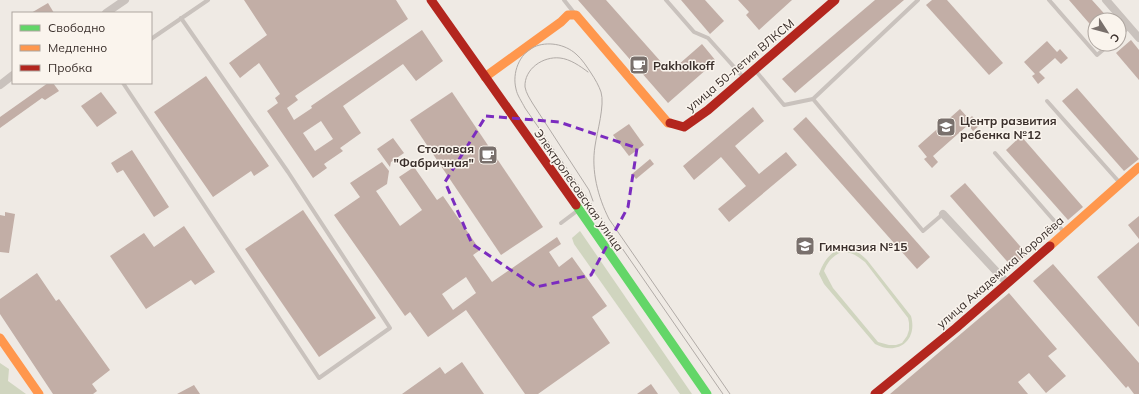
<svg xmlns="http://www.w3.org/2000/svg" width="1139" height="394" viewBox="0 0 1139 394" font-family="Mulish,sans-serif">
<rect width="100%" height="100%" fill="#efeae4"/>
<!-- green -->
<g fill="#d0d5bf" fill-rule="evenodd">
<path d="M580,231l112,163h-12l-106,-150 -2,-6z"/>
<path d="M840,248c13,1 18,3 27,12l44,56c7,25 -14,40 -36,28l-51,-60 -5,-10c5,-13 8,-18 21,-26zM841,252c11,0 15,3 24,10l43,56 1,5v7l-2,6 -5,7 -6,2h-7l-11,-3 -45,-54 -9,-17c4,-10 8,-14 17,-19z"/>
<path d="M0,363l9,6 -1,12 18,13h-26z"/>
</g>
<!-- building -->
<g fill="#c2aea6" fill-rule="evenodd">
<path d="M244,0h152l12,19 -113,77 3,4 -11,8 7,12 18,-12 -1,-2 111,-76 21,31 -27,20 -13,-17 -60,42 18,27 -21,15 3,3 -19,13 3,4 -14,10 -46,-67 11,-8 -3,-5 5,-4 -21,-31 -19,15 -11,-15 38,-28zM321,121l12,18 -18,12 -12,-18z"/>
<path d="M578,0h28l64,72 32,-28 14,17 -48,42z"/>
<path d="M681,0h24l19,21 -14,13z"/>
<path d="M738,0h54l-33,30 -13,-15 3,-3z"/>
<path d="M875,0h29l-109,93 -13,-14z"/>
<path d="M932,0h15l56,63 -14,12 -63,-70z"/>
<path d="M1069,0h23l18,20h-15v10z"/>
<path d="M48,3l6,10h-23z"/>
<path d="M1131,40l8,10v30l-23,-27z"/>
<path d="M1047,41l10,11 3,-3 8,9 -7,6 -6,-6 -16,14 6,6 -7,6 -6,-8 3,-2 -11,-12z"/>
<path d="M206,76l63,90 -15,10 -3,-5 -38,26 -59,-85z"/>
<path d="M48,83h5l6,8 -14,9 -3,-2 -42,30v-11z"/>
<path d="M1077,88l62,71 -15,12 -62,-70z"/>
<path d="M101,92l16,21 -20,14 -16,-21z"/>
<path d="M452,92l91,135 -42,28 -91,-135z"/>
<path d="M753,107l11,14 -29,25 24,28 27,-22 11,13 -68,57 -11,-13 28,-23 -25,-29 -27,23 -11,-14z"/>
<path d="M960,109l9,10 3,-3 8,9 -7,6 -5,-6 -35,31 5,6 -6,6 -8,-9 3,-2 -9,-11z"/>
<path d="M806,117l124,140 -13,12 -124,-140z"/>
<path d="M629,124l15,21 -15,11 -16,-21z"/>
<path d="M1021,136l62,71 -15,13 -62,-70z"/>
<path d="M393,138l11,15 -13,9 -1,5 -13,-18z"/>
<path d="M132,150l37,57 -15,10 -31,-47 -6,3 -6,-10z"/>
<path d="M650,159l4,5 -18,15 -4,-5z"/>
<path d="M382,162l7,9 -2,13 -11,7 24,35 22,-16 -23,-33 15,-10 23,33 6,-4 37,54 -7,5 19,27 65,-45 4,7 -12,8 10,15 13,-10 35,49 -15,11 18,26 -72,51h-13l-59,-84 -38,27 -18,-25 -5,4 -71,-101 26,-18 -10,-14zM466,277l10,16 -23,17 -11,-16z"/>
<path d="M965,183l62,71 -15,13 -62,-71z"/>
<path d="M303,210l73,108 -57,39 -74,-108z"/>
<path d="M5,212l10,2 -6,39 -9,-1v-37l5,1z"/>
<path d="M1139,216v23l-11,-14z"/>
<path d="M184,226l31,46 -20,13 -4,-5 -45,29 -36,-53 34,-23 10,14z"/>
<path d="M1139,242v85l-42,-50z"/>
<path d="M1053,264l86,99v31h-5l-6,-8 -2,2 -93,-107z"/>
<path d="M37,273l19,28 3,-2 51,71 -18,14 5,7 -4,3h-40l-53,-80v-15z"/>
<path d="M1009,293l48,56 -9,7 18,20 -20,17 -17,-20 -11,9 10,12h-138z"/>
<path d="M462,362l22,32h-82l38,-27 5,7z"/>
<path d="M651,384l7,10h-21z"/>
<path d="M194,385l6,9h-23z"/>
</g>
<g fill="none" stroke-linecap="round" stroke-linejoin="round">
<!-- lane -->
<g stroke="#c9c2bd" stroke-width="4">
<path d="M564,0l11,14"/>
<path d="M666,0l28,32 14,6 36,40"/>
<path d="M1049,0l48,55 13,-11"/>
<path d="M1119,36l10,-9"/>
<path d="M151,39l57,-39"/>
<path d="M755,70l29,35 29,-6 110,132 20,-17"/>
<path d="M123,83l196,295 71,-50 -102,-156 -107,-154"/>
<path d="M813,99l105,-99"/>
<path d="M1047,101l73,82"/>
<path d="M995,153l69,79"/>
<path d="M561,223l16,-12"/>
</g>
<!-- street -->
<g stroke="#c9c2bd" stroke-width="8">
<path d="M1106,0l33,38"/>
<path d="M106,13l19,-13"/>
<path d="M0,85l13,-10"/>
<path d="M943,214l64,69"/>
</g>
<!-- fast -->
<path stroke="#63d668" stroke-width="9" d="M576,205l131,189"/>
<!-- slow -->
<g stroke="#ff974d" stroke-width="9">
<path d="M485,77l76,-55 7,-7h8l92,108h2"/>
<path d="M1050,246l89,-79"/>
<path d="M0,338l39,56"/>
</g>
<!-- jam -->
<g stroke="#b3261e" stroke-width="9">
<path d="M431,0l145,205"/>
<path d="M670,123l14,4 24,-17 127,-110"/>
<path d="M875,394l81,-66 94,-82"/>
</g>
<!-- tram -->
<g stroke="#b1aba7" stroke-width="1">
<path d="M588,72c-8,-6 -18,-13 -28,-14 -17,-2 -36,11 -35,29 1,6 5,12 8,17l56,86 4,11"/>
<path d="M723,394l-198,-286c-3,-6 -8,-13 -9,-19 -4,-16 3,-35 18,-42 13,-6 31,-3 42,7 6,5 11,13 15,19 4,6 8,13 10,19 4,13 -4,40 -6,54 -4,25 3,51 14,73l121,175"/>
</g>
</g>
<!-- marked area -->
<path fill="none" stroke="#7b2cbf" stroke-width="3" stroke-dasharray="8 5" stroke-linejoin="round" d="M486,116l73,6 78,26 -9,59 -37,68 -55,12 -64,-43 -27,-62z"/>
<!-- icons -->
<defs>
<symbol id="cafe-square" viewBox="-11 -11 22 22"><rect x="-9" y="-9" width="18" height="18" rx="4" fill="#79706c" stroke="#faf4ed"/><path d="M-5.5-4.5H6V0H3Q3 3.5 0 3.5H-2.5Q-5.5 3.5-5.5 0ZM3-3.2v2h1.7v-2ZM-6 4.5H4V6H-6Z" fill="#fff"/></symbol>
<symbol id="school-square" viewBox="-11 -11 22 22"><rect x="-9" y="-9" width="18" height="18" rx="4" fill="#79706c" stroke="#faf4ed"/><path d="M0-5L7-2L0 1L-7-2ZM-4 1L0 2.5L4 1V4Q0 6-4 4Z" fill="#fff"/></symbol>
</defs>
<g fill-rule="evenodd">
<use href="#cafe-square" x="628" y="54" width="22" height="22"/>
<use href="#school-square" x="935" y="116" width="22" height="22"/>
<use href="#cafe-square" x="477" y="144" width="22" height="22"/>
<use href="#school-square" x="794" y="235" width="22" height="22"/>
</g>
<g text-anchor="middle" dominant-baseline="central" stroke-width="3" stroke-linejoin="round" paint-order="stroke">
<!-- poi labels -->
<g font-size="12" font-weight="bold" fill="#3a2f2b" stroke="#faf4ed" text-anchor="start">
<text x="653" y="65">Pakholkoff</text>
<text x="960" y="120">Центр развития<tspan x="960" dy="14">ребенка №12</tspan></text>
<text x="474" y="148" text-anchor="end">Столовая<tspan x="474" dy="14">"Фабричная"</tspan></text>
<text x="819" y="246">Гимназия №15</text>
</g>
<!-- street labels -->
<g font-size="12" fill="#3a2f2b" stroke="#faf4ed">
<text transform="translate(740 65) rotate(-40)">улица 50-летия ВЛКСМ</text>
<text transform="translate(579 190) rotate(55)">Электролесовская улица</text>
<text transform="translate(1000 272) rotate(-41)">улица Академика Королёва</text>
</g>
</g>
<!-- legend -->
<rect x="12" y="12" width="140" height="72" fill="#faf4ed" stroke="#ada59f"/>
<rect x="20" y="25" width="20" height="6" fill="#63d668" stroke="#ada59f"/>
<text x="48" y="32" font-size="12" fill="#3a2f2b">Свободно</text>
<rect x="20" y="45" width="20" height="6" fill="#ff974d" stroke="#ada59f"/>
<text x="48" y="52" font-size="12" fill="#3a2f2b">Медленно</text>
<rect x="20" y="65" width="20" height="6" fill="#b3261e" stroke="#ada59f"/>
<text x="48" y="72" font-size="12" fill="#3a2f2b">Пробка</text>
<!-- north arrow -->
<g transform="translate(1107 32) rotate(126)"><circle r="19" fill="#faf4ed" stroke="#ada59f"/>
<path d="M0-3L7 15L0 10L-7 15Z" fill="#79706c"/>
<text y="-6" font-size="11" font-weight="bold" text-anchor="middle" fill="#3a2f2b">С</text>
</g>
</svg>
